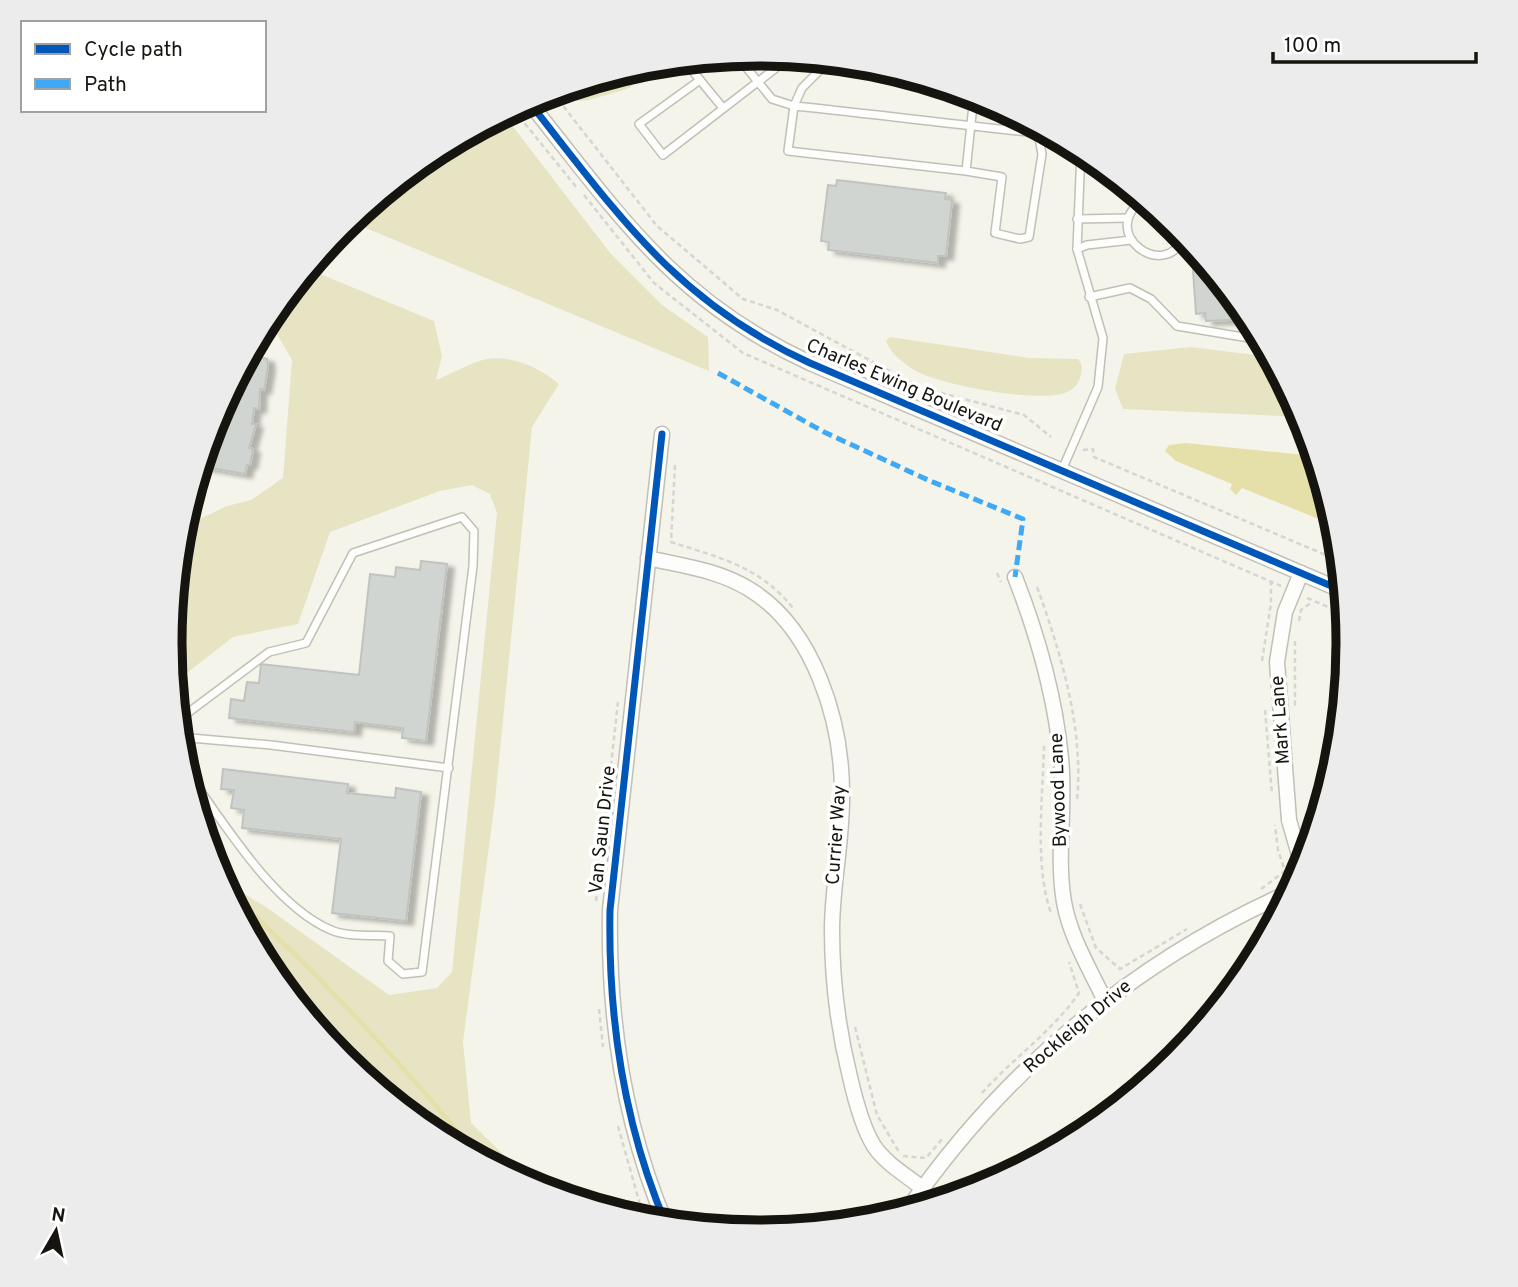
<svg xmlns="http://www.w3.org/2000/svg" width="1518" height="1287" viewBox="0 0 1518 1287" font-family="Overpass,sans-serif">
<defs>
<filter id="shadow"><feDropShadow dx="7" dy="4" stdDeviation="2" flood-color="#0004"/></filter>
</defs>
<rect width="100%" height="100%" fill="#f4f4ea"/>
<!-- green -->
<g fill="#e7e4c4">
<path d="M638,68c0,21 -11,21 -28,26 -12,3 -20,7 -33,7l-6,-13z"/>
<path d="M504,115l107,139 51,51 46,32 1,34 -360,-150 83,-68z"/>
<path d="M308,269l126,52 8,35 -6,24c16,-6 35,-18 51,-21 26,-4 53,9 72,25l-27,43 -37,374 -32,241 8,81 69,67 -109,-57 -89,-73 -66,-81 -56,-100 46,28 123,88 48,-7 15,-16 45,-459 -7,-19 -18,-9 -32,6 -110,41 -32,92 -65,13 -59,46 -4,-40 11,-115 46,-22 24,-6 32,-22 9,-118 -15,-26 -12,-9z"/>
<path d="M890,337l139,21 49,1c5,6 4,8 3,15 -2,8 -4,13 -12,17 -24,14 -128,-6 -153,-20 -12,-7 -26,-18 -30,-30z"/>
<path d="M1191,347l80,10 32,60 -180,-8 -8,-20 9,-35z"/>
</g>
<!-- water -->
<path fill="#e5dfa9" d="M1185,443l130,13 21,70 -94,-38 -6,7 -6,-6 2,-5 -56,-23 -11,-10 4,-6z"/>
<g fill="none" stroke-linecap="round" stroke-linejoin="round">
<!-- stream -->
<path stroke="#e5dfa9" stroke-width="4.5" d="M256,917c80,76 155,156 224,242"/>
</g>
<!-- building -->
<g fill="#d1d5d2" stroke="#c0c3c0" stroke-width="2" filter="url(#shadow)">
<path d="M837,180l109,13 -1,6 7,1 -6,56h-8v7l-110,-13 1,-8 -8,-1 7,-56 8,1z"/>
<path d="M1192,256h7l51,63 -44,2 -1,-8 -9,1z"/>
<path d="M249,354l18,5 1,8 -4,23 -4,-1 -1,20 -5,-1 -2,16h4l-7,24 4,1 -3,16h-3l-2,9 -45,-8 15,-48z"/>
<path d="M421,561l26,3 -21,177 -24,-3 1,-10 -48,-6 -1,10 -125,-14 2,-19 13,2 3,-19 12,1 2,-19 98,11 11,-101 25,3 1,-10 24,3z"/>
<path d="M223,769l125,15 -1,9 48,5 1,-10 25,4 -15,129 -74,-8 9,-74 -99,-11 2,-18 -13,-2 3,-18 -13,-1z"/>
</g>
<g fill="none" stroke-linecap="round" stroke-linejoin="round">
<defs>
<g id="lane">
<path d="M737,56l35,43 22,7 8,-18 27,-27"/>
<path d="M685,62l15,18 -61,44 24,31 122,-94 -4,-5"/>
<path d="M845,63l33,14 61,8"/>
<path d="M700,80l23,28"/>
<path d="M966,171l36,6 -7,56 25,6 9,-2 13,-83 -4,-21c-81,-8 -163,-19 -244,-27l-6,45 178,20 8,-75"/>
<path d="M1143,200c-46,32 21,83 41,37"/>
<path d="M1077,219l51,-1"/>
<path d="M1077,249l10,-4 44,-5"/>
<path d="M1089,297l41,-9 21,11 26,27 84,14"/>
<path d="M1062,470l36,-83 5,-49 -26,-89 4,-98"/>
<path d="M177,721l92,-69 37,-9 47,-90 109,-36 12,14 -1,35 -51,406 -19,2 -15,-13 2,-25c-18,-1 -43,1 -59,-6 -59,-25 -111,-113 -148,-164"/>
<path d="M179,737l92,8 178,23"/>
</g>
<g id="street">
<path d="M529,102c89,112 146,199 281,261l533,228"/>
<path d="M662,434l-52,476c-2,109 13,213 56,314"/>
<path d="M648,558c35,8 70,12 101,31 65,39 93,132 93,204 1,46 -10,91 -10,137 0,50 6,99 18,147 5,22 12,50 24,69 12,18 32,29 48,42"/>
<path d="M1301,573l-16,39 -8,50 12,158 14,49"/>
<path d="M1015,577c23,59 40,118 46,181 5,48 -5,97 3,144 6,35 26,67 41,99"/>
<path d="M906,1212c96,-141 230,-252 386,-321"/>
</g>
</defs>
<!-- lane casing -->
<use href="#lane" stroke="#c0c0b8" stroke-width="10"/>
<!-- street casing -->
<use href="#street" stroke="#c0c0b8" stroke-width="17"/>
<!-- path -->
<g stroke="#d5d5d3" stroke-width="2.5" stroke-dasharray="5 3.5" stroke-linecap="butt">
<path d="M553,93l104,133 86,73 34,11 142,77 105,28 27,22"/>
<path d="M514,110l63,78"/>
<path d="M584,195l70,88 89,70 538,233"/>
<path d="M1083,450l10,-1 1,8 246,104"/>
<path d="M675,465l-4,77c49,16 88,24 122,66"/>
<path d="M997,573l4,9"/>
<path d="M1037,587c24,66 47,142 40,213"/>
<path d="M1307,598l38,16"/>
<path d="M1299,621l2,-11 11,-8"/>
<path d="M1295,641v67"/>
<path d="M1262,661l9,-58v-21"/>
<path d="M1265,710l7,84"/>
<path d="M1044,746c-1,50 -10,120 7,167"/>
<path d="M1261,889l24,-18 -7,-21 -3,-25"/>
<path d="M596,901l22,-199"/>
<path d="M1080,904l16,44 24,21 67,-40"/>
<path d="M599,1009l4,38"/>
<path d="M855,1027l22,88 22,37"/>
<path d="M982,1093c31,-35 71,-62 97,-100l-10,-31"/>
<path d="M618,1126l23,82 7,11"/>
<path d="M903,1156l23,2 17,-20"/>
</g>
<!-- lane -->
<use href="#lane" stroke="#fdfdfc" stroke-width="7"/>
<!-- street -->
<use href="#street" stroke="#fdfdfc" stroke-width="14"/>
<!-- quiet -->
<path stroke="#3fa9f5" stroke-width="5" stroke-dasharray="10 5" stroke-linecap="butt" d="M718,373l106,59 104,48 95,39 -8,58"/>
<defs>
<g id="cycleway">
<path d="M529,102c89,112 146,199 281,261l533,228"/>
<path d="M662,434l-52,476c-2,109 13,213 56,314"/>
</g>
</defs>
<!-- cycleway casing -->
<use href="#cycleway" stroke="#fff" stroke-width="11"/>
<!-- cycleway -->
<use href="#cycleway" stroke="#0057b8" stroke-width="7"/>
</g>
<g text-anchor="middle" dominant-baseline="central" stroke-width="7" stroke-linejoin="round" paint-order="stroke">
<!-- street labels -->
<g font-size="19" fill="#15140e" stroke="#fff">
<text transform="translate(904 386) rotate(23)">Charles Ewing Boulevard</text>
<text transform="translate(1281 720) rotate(-94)">Mark Lane</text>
<text transform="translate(1059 790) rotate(-92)">Bywood Lane</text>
<text transform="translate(603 830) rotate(-84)">Van Saun Drive</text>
<text transform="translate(837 835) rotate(-86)">Currier Way</text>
<text transform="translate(1078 1027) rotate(-40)">Rockleigh Drive</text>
</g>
</g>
<!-- crop -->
<path d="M0 0H1518V1287H0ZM182 643a577 577 0 1 1 1154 0a577 577 0 1 1-1154 0Z" fill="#ececec" fill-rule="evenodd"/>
<path fill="none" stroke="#15140e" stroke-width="9" d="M182 643a577 577 0 1 1 1154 0a577 577 0 1 1-1154 0Z"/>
<!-- legend -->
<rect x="21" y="21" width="245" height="91" fill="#ffffff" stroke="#a1a19f" stroke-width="2"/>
<rect x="35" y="44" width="35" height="10" fill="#0057b8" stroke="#a1a19f" stroke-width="2"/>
<text x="84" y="56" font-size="21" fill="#15140e">Cycle path</text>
<rect x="35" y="79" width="35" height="10" fill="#3fa9f5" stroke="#a1a19f" stroke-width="2"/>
<text x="84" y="91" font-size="21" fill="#15140e">Path</text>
<!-- north arrow -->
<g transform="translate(56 1231) rotate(9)" stroke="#ffffff" stroke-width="5" paint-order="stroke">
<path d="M0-5L12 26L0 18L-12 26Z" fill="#15140e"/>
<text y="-10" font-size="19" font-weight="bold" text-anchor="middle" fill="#15140e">N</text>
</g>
<!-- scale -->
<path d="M1273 52v10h203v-10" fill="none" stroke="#15140e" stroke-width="3.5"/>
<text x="1284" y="52" font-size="21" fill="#15140e" stroke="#ffffff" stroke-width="5" paint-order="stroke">100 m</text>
</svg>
